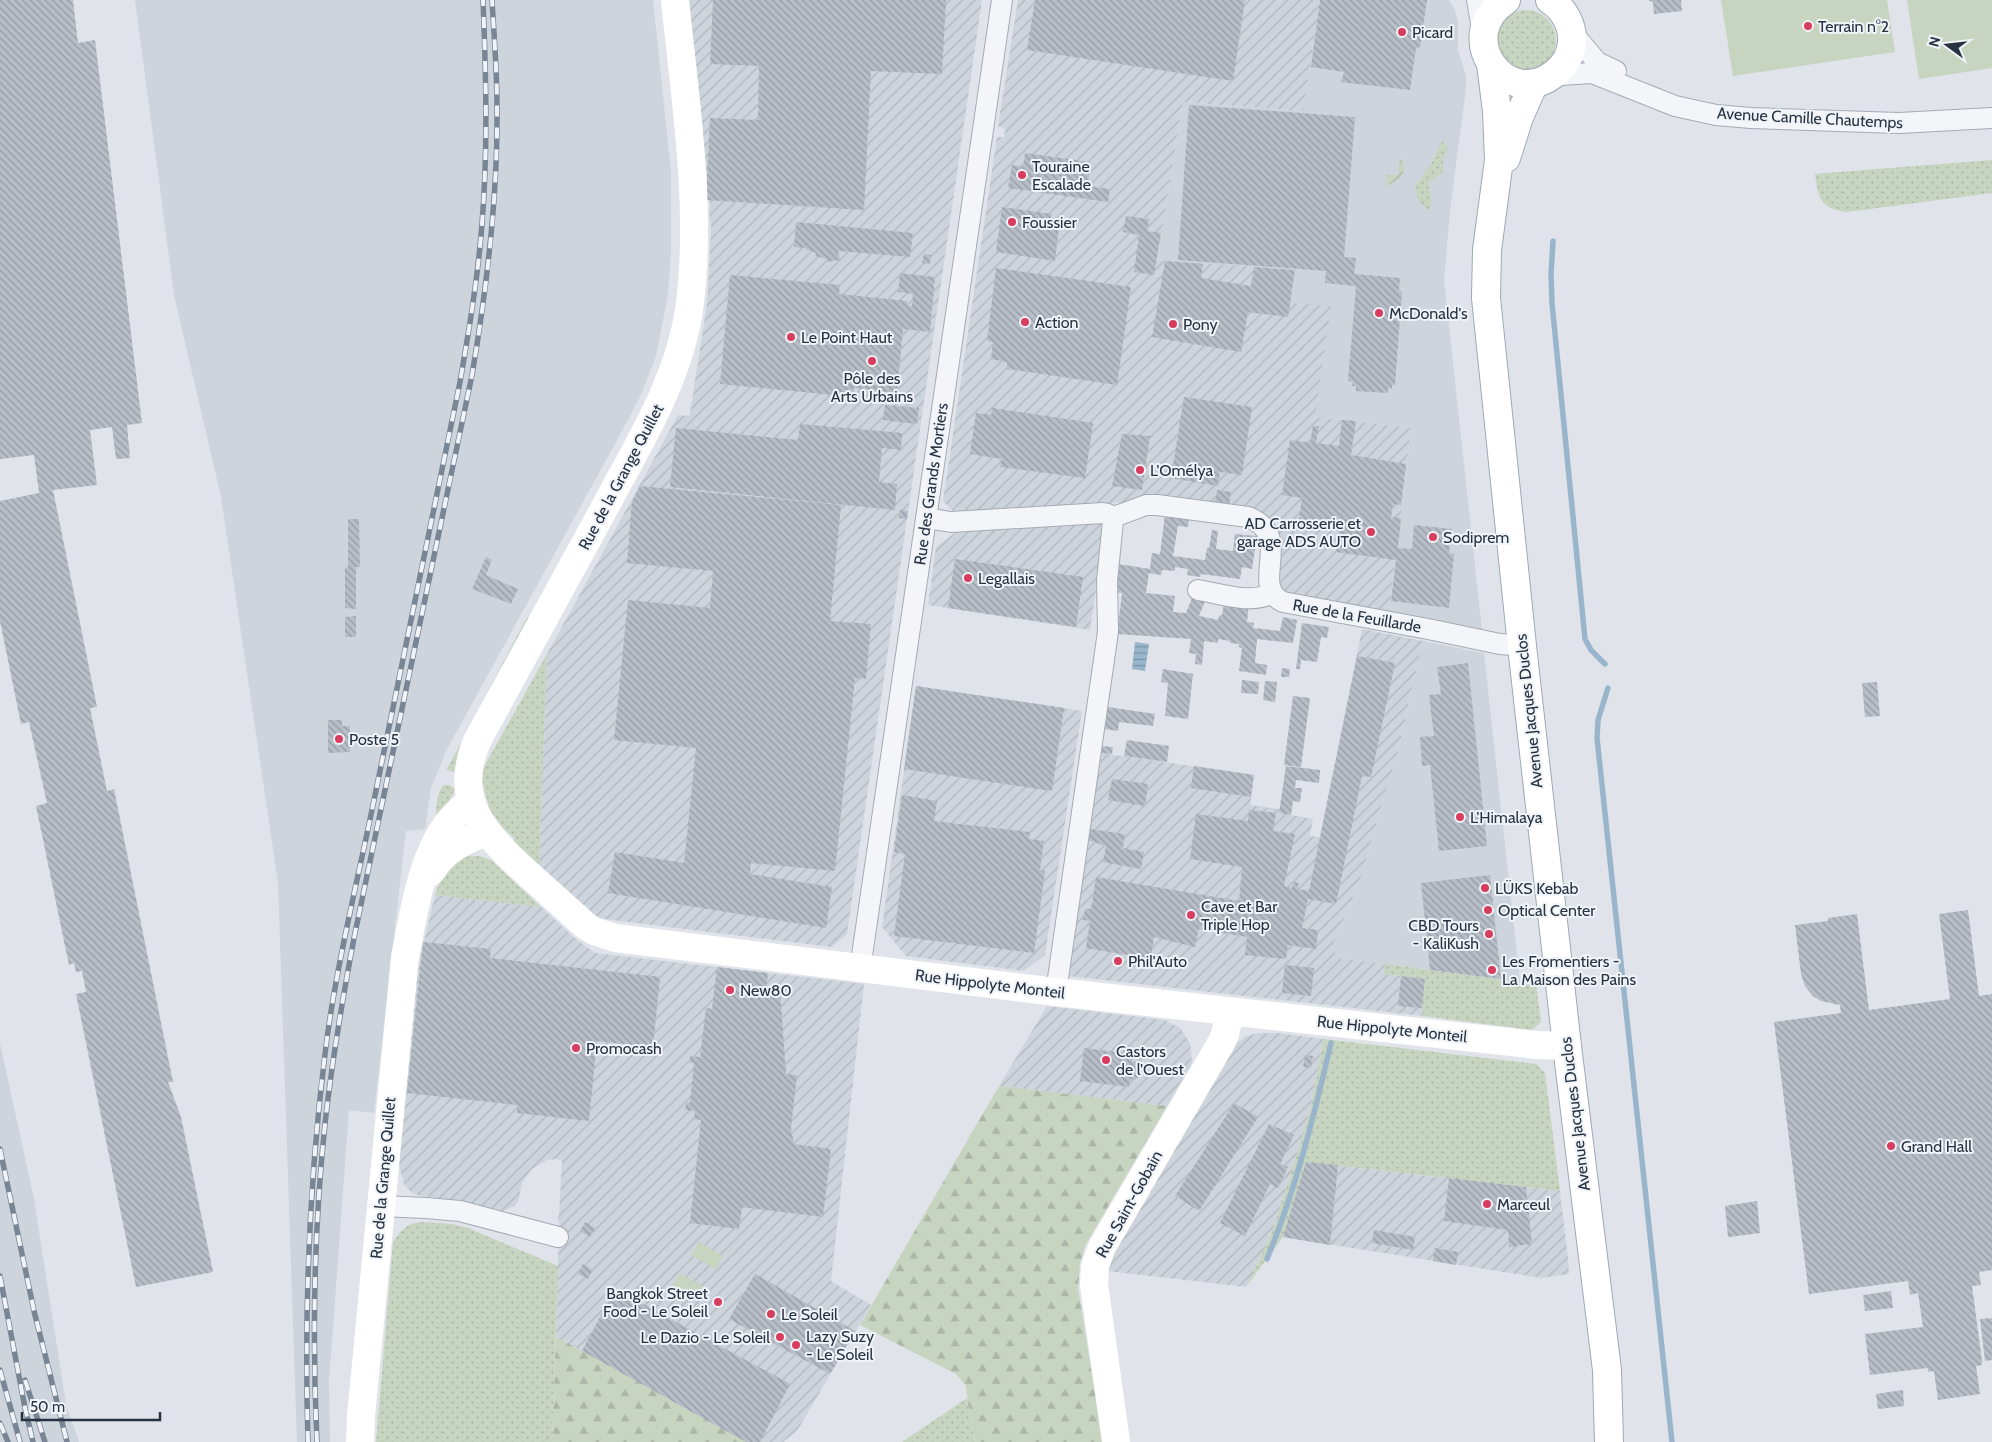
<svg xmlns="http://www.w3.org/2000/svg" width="1992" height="1442" viewBox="0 0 1992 1442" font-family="Cabin,sans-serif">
<defs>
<pattern id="industrial-furrows" width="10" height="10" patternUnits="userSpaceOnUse" patternTransform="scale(1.25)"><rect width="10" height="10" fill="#ced4dc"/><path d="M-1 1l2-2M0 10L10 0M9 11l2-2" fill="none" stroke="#b1b6be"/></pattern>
<pattern id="grass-dots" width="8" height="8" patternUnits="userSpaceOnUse" patternTransform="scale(1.25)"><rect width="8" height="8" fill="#c7d4c0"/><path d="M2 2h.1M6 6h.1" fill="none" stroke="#abb6a6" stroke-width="1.8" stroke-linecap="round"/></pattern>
<pattern id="forest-firs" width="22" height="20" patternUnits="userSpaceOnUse" patternTransform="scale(1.25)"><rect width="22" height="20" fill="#c7d4c0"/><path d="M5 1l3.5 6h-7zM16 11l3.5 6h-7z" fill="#abb6a6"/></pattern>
<pattern id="garden-furrows" width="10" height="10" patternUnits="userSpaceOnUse" patternTransform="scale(1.25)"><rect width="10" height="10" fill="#c7d4c0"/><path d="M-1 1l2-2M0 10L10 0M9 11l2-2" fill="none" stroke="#abb6a6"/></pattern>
<pattern id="water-rules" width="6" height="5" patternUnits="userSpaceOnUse" patternTransform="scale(1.25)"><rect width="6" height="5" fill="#99b5cc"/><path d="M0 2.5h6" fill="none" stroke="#7d94a7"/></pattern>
<pattern id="building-back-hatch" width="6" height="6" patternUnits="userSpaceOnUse" patternTransform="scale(1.25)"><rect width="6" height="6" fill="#b7bec7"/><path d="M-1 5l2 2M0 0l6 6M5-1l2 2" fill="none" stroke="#959ba3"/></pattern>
</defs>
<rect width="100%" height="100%" fill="#e0e4ea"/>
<!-- built -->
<g fill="#ced4dc">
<path d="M135,0h518l18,171v79l-3,45 -12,61 -16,41 -24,45 -170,309 -15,37 -6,41 -19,2 -32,282 -25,-3 -20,272 1,60h-33l-19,-559 -57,-386 -47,-202z"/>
<path d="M1320,0h129l6,10 3,12v28l8,26v13l-16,122 -6,69 38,350 -93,-16 22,-186 -97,-11 -24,-114 5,-33 -138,-9 26,-159 119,9z"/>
<path d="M1423,641l61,12 36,329 -180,-24 -10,-6 30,-72 39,-133z"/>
<path d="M0,1043l34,156 32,205 13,38h-79z"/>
</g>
<!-- industrial -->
<g fill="url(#industrial-furrows)">
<path d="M686,0h296l-135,934 -15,13 -236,-29 -57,-52 8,-212 131,-239 11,1 1,-3 17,-109 4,-79 -2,-11 1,-13 -4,-1 1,-27 -2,-1z"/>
<path d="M1018,0h302l-17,111 -120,-9 -26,158 138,10 -5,33 41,3 -16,111 96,11 -22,185 -112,-18 1,-76 -134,-18 -187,14 -14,-14 54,-364h7l1,-8 -7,-3z"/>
<path d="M1106,522l-16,108 -162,-25 8,-58 21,-16z"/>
<path d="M1362,629l61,12 -24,106 -39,133 -30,72 11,2 -1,4 45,6 -1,10 41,5 -3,29 1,8 -355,-40 33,-223 153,22 -4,30 30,4 -1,4 34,6 -3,17 10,1z"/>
<path d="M916,686l166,25 -37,244 -21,16 -118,-15 -24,-29z"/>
<path d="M435,895l106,12 36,33 18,13 269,31 -33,297 40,24 -74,126 -14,11h-37l-190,-105 3,-116 -2,-1 2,-5 3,-54 -5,-2 -10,1 -15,9 -10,14 -4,19 -3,4 -14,6 -40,-11 -40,-5 -9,-3 -8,-8 -5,-20 17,-189z"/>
<path d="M1047,1006l118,14 15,8 10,15 2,20 -25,43 -168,-20z"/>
<path d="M1259,1033h18l47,6 -14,71 -17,58 -22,67 -25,52 -139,-16 2,-10 125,-216 12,-9z"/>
<path d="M1306,1162l254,29 8,67 1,16 -27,4 -259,-41z"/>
</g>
<!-- grass -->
<g fill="url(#grass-dots)">
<circle cx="1526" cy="40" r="30"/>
<path d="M1442,141l6,8 -5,11v12l-15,11 3,13 -1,15 -10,-8 -5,-12 2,-8 14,-19z"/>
<path d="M1992,160v33l-145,19c-27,-3 -29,-15 -32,-38z"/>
<path d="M537,612l-82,160 -6,-1 -2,-2 79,-150z"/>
<path d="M547,654l-8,212 -25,-23v-5l-11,-10 -13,-18 -6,-21 -3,-17z"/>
<path d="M444,785h5l6,4 -14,29 -5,-6c1,-10 1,-20 8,-27z"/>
<path d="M469,856h11l11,4 50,47 -106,-12c6,-20 14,-32 34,-39z"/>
<path d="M1385,964l151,20 5,38 -9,8 -109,-14 -1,-8 3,-29 -41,-5z"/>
<path d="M1324,1039l212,25 9,9 15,118 -253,-29 -24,75 -37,50 25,-52 22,-67 17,-58z"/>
<path d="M421,1222l31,2 16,4 90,38 -6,176h-176l17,-200c7,-11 14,-19 28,-20z"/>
<path d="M967,1398l3,22 6,22h-74z"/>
</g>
<!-- forest -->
<g fill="url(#forest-firs)">
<path d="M999,1086l168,20 -82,140 -5,18 -2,24 25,154h-127l-6,-22 -4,-34 -10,-12 -96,-49z"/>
<path d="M556,1337l26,14 164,91h-194z"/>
</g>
<!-- garden -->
<path fill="url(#garden-furrows)" d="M1400,158c11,12 -2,24 -14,28l1,-11h11z"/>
<!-- pitch -->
<g fill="#c7d4c0">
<path d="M1721,0h166l8,52 -162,24z"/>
<path d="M1907,0h85v68l-73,11z"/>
<path d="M699,1242l24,14 -7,13 -25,-14z"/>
<path d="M680,1273l25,15 -7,13 -25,-15z"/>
</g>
<!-- water -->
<path fill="url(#water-rules)" d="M1135,642l14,2 -4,27 -13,-2z"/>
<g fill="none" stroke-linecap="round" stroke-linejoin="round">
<!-- stream -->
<g stroke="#99b5cc" stroke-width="5.5">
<path d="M1553,241l-2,33 1,29 33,336 6,11 14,14"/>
<path d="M1608,688l-10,32 -1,18 75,704"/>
<path d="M1267,1259c29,-70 47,-143 64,-216"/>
</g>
</g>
<!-- building -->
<g fill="url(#building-back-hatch)">
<path d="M0,0h73l5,43 17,-3 47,383 -15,2 3,33 -14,1 -4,-32 -22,3 7,55 -44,5 44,217 -7,1 17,83 7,-2 59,293h-5l13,35 32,155 -77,15 -60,-293 10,-2 -4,-21 -6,1 -2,-9 -5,2 -33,-159 11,-3 -18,-81 -8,2 -21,-103v-120l39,-8 -5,-38 -34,4z"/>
<path d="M713,0h233l-4,74 -71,-3 -7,139 -158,-10 4,-82 48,2 1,-54 -49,-2z"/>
<path d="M1035,0h210l-12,81 -206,-31z"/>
<path d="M1320,0h107l-7,47 -4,1 -6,42 -69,-8 3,-10 -33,-5z"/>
<path d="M1648,0h33l1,11 -28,3 -1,-12z"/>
<path d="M1189,105l166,12 -11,140 12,1 -2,16 46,4 -1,13 3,1 -7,93h-3v4l-4,-1v5l-32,-2v-5h-4l1,-4 -5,-1 8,-95 -31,-3 1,-12 -148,-11z"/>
<path d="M1025,153l65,9 -2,24 22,3 -2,13 -100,-14 4,-23 11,2z"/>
<path d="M1002,207l50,7 -1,4 9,1 -5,42 -59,-9z"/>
<path d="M1126,216l23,3 -2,12 14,2 -7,42 -20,-3 5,-37 -16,-3z"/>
<path d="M796,222l117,11 -3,24 -72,-6 2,9 -13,2v-3l-12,-3 1,-3 -11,-4 1,-1 -12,-1z"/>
<path d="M924,254l7,1 -1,9 -8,-1z"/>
<path d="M1165,261l38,3 -2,14 50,8 3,-19 41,3 -7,47 -40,-5 -7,40 -89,-15z"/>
<path d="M996,268l135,19 -14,98 -110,-16v-7l-16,-3 2,-17 -6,-1z"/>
<path d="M900,273l35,4 -5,55 -27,-3 -6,64 -43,-5 -1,9 -133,-13 10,-109 110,10 -1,9 68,7v5h5l1,-12 -15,-2z"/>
<path d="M1184,397l68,10 -10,68 -22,-3 -2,14 -47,-8z"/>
<path d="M885,405l34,3 -2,16 -34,-4z"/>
<path d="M992,408l101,15 -8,55 -85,-11 2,-8 -32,-5 6,-41 15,2z"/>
<path d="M1342,420l14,1 -5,34 55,9 -5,41 -8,-1 -2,13 10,1 -3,30 14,1 2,-24 38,4 -3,24 5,1 -5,54 -58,-7 5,-41 -60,-8 3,-21 -41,-6 4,-27 -20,-3 8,-55 20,3 3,-17h6l-3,17 23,3z"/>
<path d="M800,424l102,9 -1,17 -19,-2 -3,34 18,2 -2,26 -225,-23 6,-59 122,12z"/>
<path d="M1122,434l28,2 -8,54 -30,-4z"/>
<path d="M640,486l201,19 -11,116 41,3 -5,55 -11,-1 -20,193 -84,-8 -1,11 82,13 -6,41 -218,-35 7,-41 69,11 12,-115 -82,-8 14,-140 82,8 3,-37 -86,-8 5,-62z"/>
<path d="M1217,490l14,2 -3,19 -14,-2z"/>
<path d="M900,510l8,1 -1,8 -8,-1z"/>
<path d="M1165,514l24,3 -1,10 -10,-1 -5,30 32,4 2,-12h2l3,-18 6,1 -2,18 17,2 2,-17 22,2 -5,33 -10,-2 -2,12 -39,-5 -1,3 -13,-2 1,-6 -13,-2v4l-13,-1 -1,5 -12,-2 -3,20 29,3 -2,16 13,1 8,-20 13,3 -8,20 19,4 1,-4 3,-1 2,-11 25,-1 -2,19 7,1 -1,5 27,3 3,-14 14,3 -4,23 -36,-4 -2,24 12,2 -1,10 -27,-4 3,-23 -3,-1v-3l-9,-1v-2l-12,-2v4l-14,-2 -2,24 -7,-1 1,-10 -7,-1 2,-14 -74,-5 5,-41 -8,-1 4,-28 32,5 2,-16 8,1z"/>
<path d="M348,519h11l1,48h-4v42l-11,-1v-40l3,-1z"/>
<path d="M486,557l6,3 -6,15 32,14 -7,15 -39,-15z"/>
<path d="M955,559l128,18 -7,50 -128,-19z"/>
<path d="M356,616v21h-11v-20z"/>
<path d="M1302,623l27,4 -2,11 -6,-1 -4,25 -16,-2 -1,9h-4z"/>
<path d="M1357,656l38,7 -24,114 -9,-1 -26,128 -28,-5 -6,29 16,2 -2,19 -28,-4 -2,14 -41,-4 2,-18 -48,-8 -4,18 -41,-10 -3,22 -65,-11 4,-27 -7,-1 2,-11h6l5,-32 143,24 3,-34 -52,-8 6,-45 52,7 1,-11 27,3 -3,18 22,3 -11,52 8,2 2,-6 5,1 -2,6 12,2z"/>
<path d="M1468,663l19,183 -48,5 -9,-86 -8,1 -2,-29 14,-1 -5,-41 12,-1 -4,-27z"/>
<path d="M1282,668l8,1 -1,8h-8z"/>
<path d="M1163,669l30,5 -5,45 -23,-3 3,-33 -7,-1z"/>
<path d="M1242,680l17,2 -1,12 -17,-1z"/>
<path d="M1265,681l12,1 -2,20 -12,-2z"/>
<path d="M1877,682l3,34 -15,1 -3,-34z"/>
<path d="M916,686l148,22 -12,83 -148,-22z"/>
<path d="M1293,696l17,2 -9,69 -17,-2z"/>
<path d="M1108,707l47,7 -2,12 -34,-4 -1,9 -13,-2z"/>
<path d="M328,720h14v6h8v26l-22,1z"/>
<path d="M1127,740l42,6 -2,16 -43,-6z"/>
<path d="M1102,746l11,1 -1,7 -11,-1z"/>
<path d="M1194,766l60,9 -3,22 -60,-9z"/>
<path d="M1286,766l34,4 -1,13 -23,-3 -1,8h7l-2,14 -7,-1 -2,14 -12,-2z"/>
<path d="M1112,779l36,5 -3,22 -37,-6z"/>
<path d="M902,795l35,6 -3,20 96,11 -1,7 15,2 -4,29 5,1 -11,82 -140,-17 11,-82 -11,-2z"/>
<path d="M1089,829l36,5 -2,14 21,4 -3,17 -38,-7 3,-16 -18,-6z"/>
<path d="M1490,875l11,104 -71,-9 -9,-87z"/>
<path d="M1968,910l11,86 13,-2v276l-13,2 2,13 -9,1 10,75v4l-6,1 4,28 -42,6 -4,-29 -6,1v-4l-58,7 -5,-41 58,-7 -5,-34 -8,2 -2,-14 -99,13 -35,-272 67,-9 -1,-8 -19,-4 -8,-5 -8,-10 -4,-12 -6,-49 33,-4v-3l29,-4 12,96 81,-11 -11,-85z"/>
<path d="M423,942l68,7 -1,9 170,19 -7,70 -56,-6 -8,80 -72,-8v-8l-110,-12z"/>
<path d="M1285,965l29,3 -3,28 -29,-3z"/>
<path d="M717,967l51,6 -2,15 14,2 6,84 11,1 -6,53 3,16 37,5 -8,68 -81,-10 -3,22 -49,-6 11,-103 -7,-1 1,-8 -10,-1 1,-7h4l4,-40h-4v-7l10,1 6,-49 6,1z"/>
<path d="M1401,976l24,3 -3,29 -24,-2z"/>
<path d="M1084,1048l49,6 -1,7 6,1 3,4 -2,10 -4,4 -5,-1 -1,8 -49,-6z"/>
<path d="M1305,1055l8,1 -2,12 -8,-1z"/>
<path d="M1234,1103l24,14 -59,94 -24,-15z"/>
<path d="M1269,1124l25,11 -14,29 8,3 -10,21 -8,-4 -25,52 -25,-13z"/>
<path d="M1306,1162l32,3 -8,80 -47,-8z"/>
<path d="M1449,1178l77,9 6,57 -23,3 -1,-17 -64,-9z"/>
<path d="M1757,1201l3,32 -32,4 -3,-31z"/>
<path d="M585,1222l10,6 -5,9 -10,-6z"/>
<path d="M1374,1230l41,7 -2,13 -41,-7z"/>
<path d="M1435,1248l23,4 -2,13 -23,-4z"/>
<path d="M583,1264l10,6 -5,9 -10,-5z"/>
<path d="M755,1274l100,57 -25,43 -101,-55z"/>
<path d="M615,1289l175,95 -30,58h-14l-164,-91z"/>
<path d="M1891,1291l2,17 -28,3 -2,-16z"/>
<path d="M1992,1318v42l-7,1 -5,-42z"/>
<path d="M1903,1390l1,16 -26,3 -2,-15z"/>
</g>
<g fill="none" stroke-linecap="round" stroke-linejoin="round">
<defs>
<g id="street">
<path d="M1477,0l6,35"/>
<path d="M1572,32l25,30 19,9"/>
<path d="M1548,79l13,-4 31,-2 83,33 41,9 35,3 148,5 93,-5"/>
<path d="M926,518l25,4 152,-9 5,1 5,7 -6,60 1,50 -2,15 -50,346"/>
<path d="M1111,518l35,-13h11l91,12c48,19 0,68 35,85l145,27 72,15 22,2"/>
<path d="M1198,590c25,4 50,14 73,4"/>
<path d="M860,969l142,-969"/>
<path d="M381,1206l45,2 34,3 98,26"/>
</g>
<g id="primary">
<path d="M1506,0c-54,36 0,111 48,74 11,-8 17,-19 18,-32 1,-17 -8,-33 -22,-42"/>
<path d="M1491,64l6,47 2,49 -12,90 -1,48 36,348 45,400 40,324 2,72"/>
<path d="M1506,158l13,-41 15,-34"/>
</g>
</defs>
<!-- street casing -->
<use href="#street" stroke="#a5abb4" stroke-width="22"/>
<!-- primary casing -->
<use href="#primary" stroke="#9ea9b6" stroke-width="30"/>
<!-- street -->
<use href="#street" stroke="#f3f5f8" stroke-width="20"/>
<!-- secondary -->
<g stroke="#fff" stroke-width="28">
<path d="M675,0c10,99 28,211 14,310 -11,72 -50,133 -84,197 -42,78 -85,156 -128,234 -25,60 7,92 49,131 20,18 40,36 60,54l8,5 21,7 441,54 481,53 30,1"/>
<path d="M431,872c13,-22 33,-32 56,-40"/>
<path d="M360,1442l1,-26 44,-459c9,-45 17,-108 50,-142 5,-5 10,-9 15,-13"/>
<path d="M1116,1442l-22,-158 1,-18 7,-19 118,-202 5,-10 5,-24"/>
</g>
<!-- primary -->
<use href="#primary" stroke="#fff" stroke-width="28"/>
<defs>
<g id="rail">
<path d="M0,1149l34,162 33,131"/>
<path d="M0,1276l25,132 8,34"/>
<path d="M0,1370l20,72"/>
<path d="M25,1380l20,62"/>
<path d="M0,1423l8,19"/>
<path d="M308,1442c-4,-130 1,-259 17,-388 10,-83 31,-166 48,-249 29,-141 58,-282 87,-423 9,-52 18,-105 22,-158 6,-74 4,-149 1,-224"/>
<path d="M317,1442c-5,-106 -3,-213 8,-318 7,-64 18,-128 30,-191l117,-558c15,-88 26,-179 25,-269 0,-35 -3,-71 -5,-106"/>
</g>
</defs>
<!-- rail casing -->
<use href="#rail" stroke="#788594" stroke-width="5.5"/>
<!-- rail -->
<use href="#rail" stroke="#f0f3f7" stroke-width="4" stroke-dasharray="11" stroke-linecap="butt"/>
</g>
<!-- markers -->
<g fill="#d73d5e" stroke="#f0f3f7" stroke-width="2">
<circle cx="1808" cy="26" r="5"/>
<circle cx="1402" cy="32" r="5"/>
<circle cx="1022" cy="175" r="5"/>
<circle cx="1012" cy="222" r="5"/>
<circle cx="1379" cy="313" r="5"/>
<circle cx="1025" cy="322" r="5"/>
<circle cx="1173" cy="324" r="5"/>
<circle cx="791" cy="337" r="5"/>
<circle cx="872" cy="361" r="5"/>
<circle cx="1140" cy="470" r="5"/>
<circle cx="1371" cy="532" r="5"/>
<circle cx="1433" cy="537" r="5"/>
<circle cx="968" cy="578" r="5"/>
<circle cx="339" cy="739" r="5"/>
<circle cx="1460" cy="817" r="5"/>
<circle cx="1485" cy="888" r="5"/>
<circle cx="1488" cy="910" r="5"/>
<circle cx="1191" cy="915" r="5"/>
<circle cx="1489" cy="934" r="5"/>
<circle cx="1118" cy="961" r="5"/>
<circle cx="1492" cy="970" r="5"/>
<circle cx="730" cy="990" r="5"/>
<circle cx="576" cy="1048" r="5"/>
<circle cx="1106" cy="1060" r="5"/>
<circle cx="1891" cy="1146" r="5"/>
<circle cx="1487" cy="1204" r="5"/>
<circle cx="718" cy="1302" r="5"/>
<circle cx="771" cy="1314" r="5"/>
<circle cx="780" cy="1337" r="5"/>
<circle cx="796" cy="1345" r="5"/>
</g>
<g text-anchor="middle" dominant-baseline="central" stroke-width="4" stroke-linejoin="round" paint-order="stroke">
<!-- poi labels -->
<g font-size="16" fill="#273342" stroke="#f0f3f7" text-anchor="start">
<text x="1818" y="26">Terrain n°2</text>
<text x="1412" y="32">Picard</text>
<text x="1032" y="166">Touraine<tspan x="1032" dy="18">Escalade</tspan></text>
<text x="1022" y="222">Foussier</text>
<text x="1389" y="313">McDonald's</text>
<text x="1035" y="322">Action</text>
<text x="1183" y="324">Pony</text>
<text x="801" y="337">Le Point Haut</text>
<text x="872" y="378" text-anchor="middle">Pôle des<tspan x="872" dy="18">Arts Urbains</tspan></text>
<text x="1150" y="470">L'Omélya</text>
<text x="1361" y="523" text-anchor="end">AD Carrosserie et<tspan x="1361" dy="18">garage ADS AUTO</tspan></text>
<text x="1443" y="537">Sodiprem</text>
<text x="978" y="578">Legallais</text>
<text x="349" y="739">Poste 5</text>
<text x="1470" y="817">L'Himalaya</text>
<text x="1495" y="888">LÜKS Kebab</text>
<text x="1201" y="906">Cave et Bar<tspan x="1201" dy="18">Triple Hop</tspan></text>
<text x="1498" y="910">Optical Center</text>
<text x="1479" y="925" text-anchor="end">CBD Tours<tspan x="1479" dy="18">- KaliKush</tspan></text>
<text x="1128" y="961">Phil'Auto</text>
<text x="1502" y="961">Les Fromentiers -<tspan x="1502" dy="18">La Maison des Pains</tspan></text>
<text x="740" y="990">New80</text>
<text x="586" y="1048">Promocash</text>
<text x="1116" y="1051">Castors<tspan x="1116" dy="18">de l'Ouest</tspan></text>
<text x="1901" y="1146">Grand Hall</text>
<text x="1497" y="1204">Marceul</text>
<text x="708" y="1293" text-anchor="end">Bangkok Street<tspan x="708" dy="18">Food - Le Soleil</tspan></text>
<text x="781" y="1314">Le Soleil</text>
<text x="806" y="1336">Lazy Suzy<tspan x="806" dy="18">- Le Soleil</tspan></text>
<text x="770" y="1337" text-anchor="end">Le Dazio - Le Soleil</text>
</g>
<!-- street labels -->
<g font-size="16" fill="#273342" stroke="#f0f3f7">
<text transform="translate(1810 118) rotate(3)">Avenue Camille Chautemps</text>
<text transform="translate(621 477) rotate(-62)">Rue de la Grange Quillet</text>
<text transform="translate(931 484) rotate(-82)">Rue des Grands Mortiers</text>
<text transform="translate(1357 616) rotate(10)">Rue de la Feuillarde</text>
<text transform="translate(1529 711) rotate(-96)">Avenue Jacques Duclos</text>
<text transform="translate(990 984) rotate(7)">Rue Hippolyte Monteil</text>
<text transform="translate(1392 1029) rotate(6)">Rue Hippolyte Monteil</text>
<text transform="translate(1575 1114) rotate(-97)">Avenue Jacques Duclos</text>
<text transform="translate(383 1178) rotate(-85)">Rue de la Grange Quillet</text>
<text transform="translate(1129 1204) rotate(-61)">Rue Saint-Gobain</text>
</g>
</g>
<!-- north arrow -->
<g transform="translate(1947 45) rotate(285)" stroke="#f0f3f7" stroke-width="4" paint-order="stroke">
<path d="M0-4L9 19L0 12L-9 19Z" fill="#273342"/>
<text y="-8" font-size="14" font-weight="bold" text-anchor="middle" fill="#273342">N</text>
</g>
<!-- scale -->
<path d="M22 1412v8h138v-8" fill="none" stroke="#273342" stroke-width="2.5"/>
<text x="30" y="1412" font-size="15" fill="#273342" stroke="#f0f3f7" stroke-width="4" paint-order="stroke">50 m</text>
</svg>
